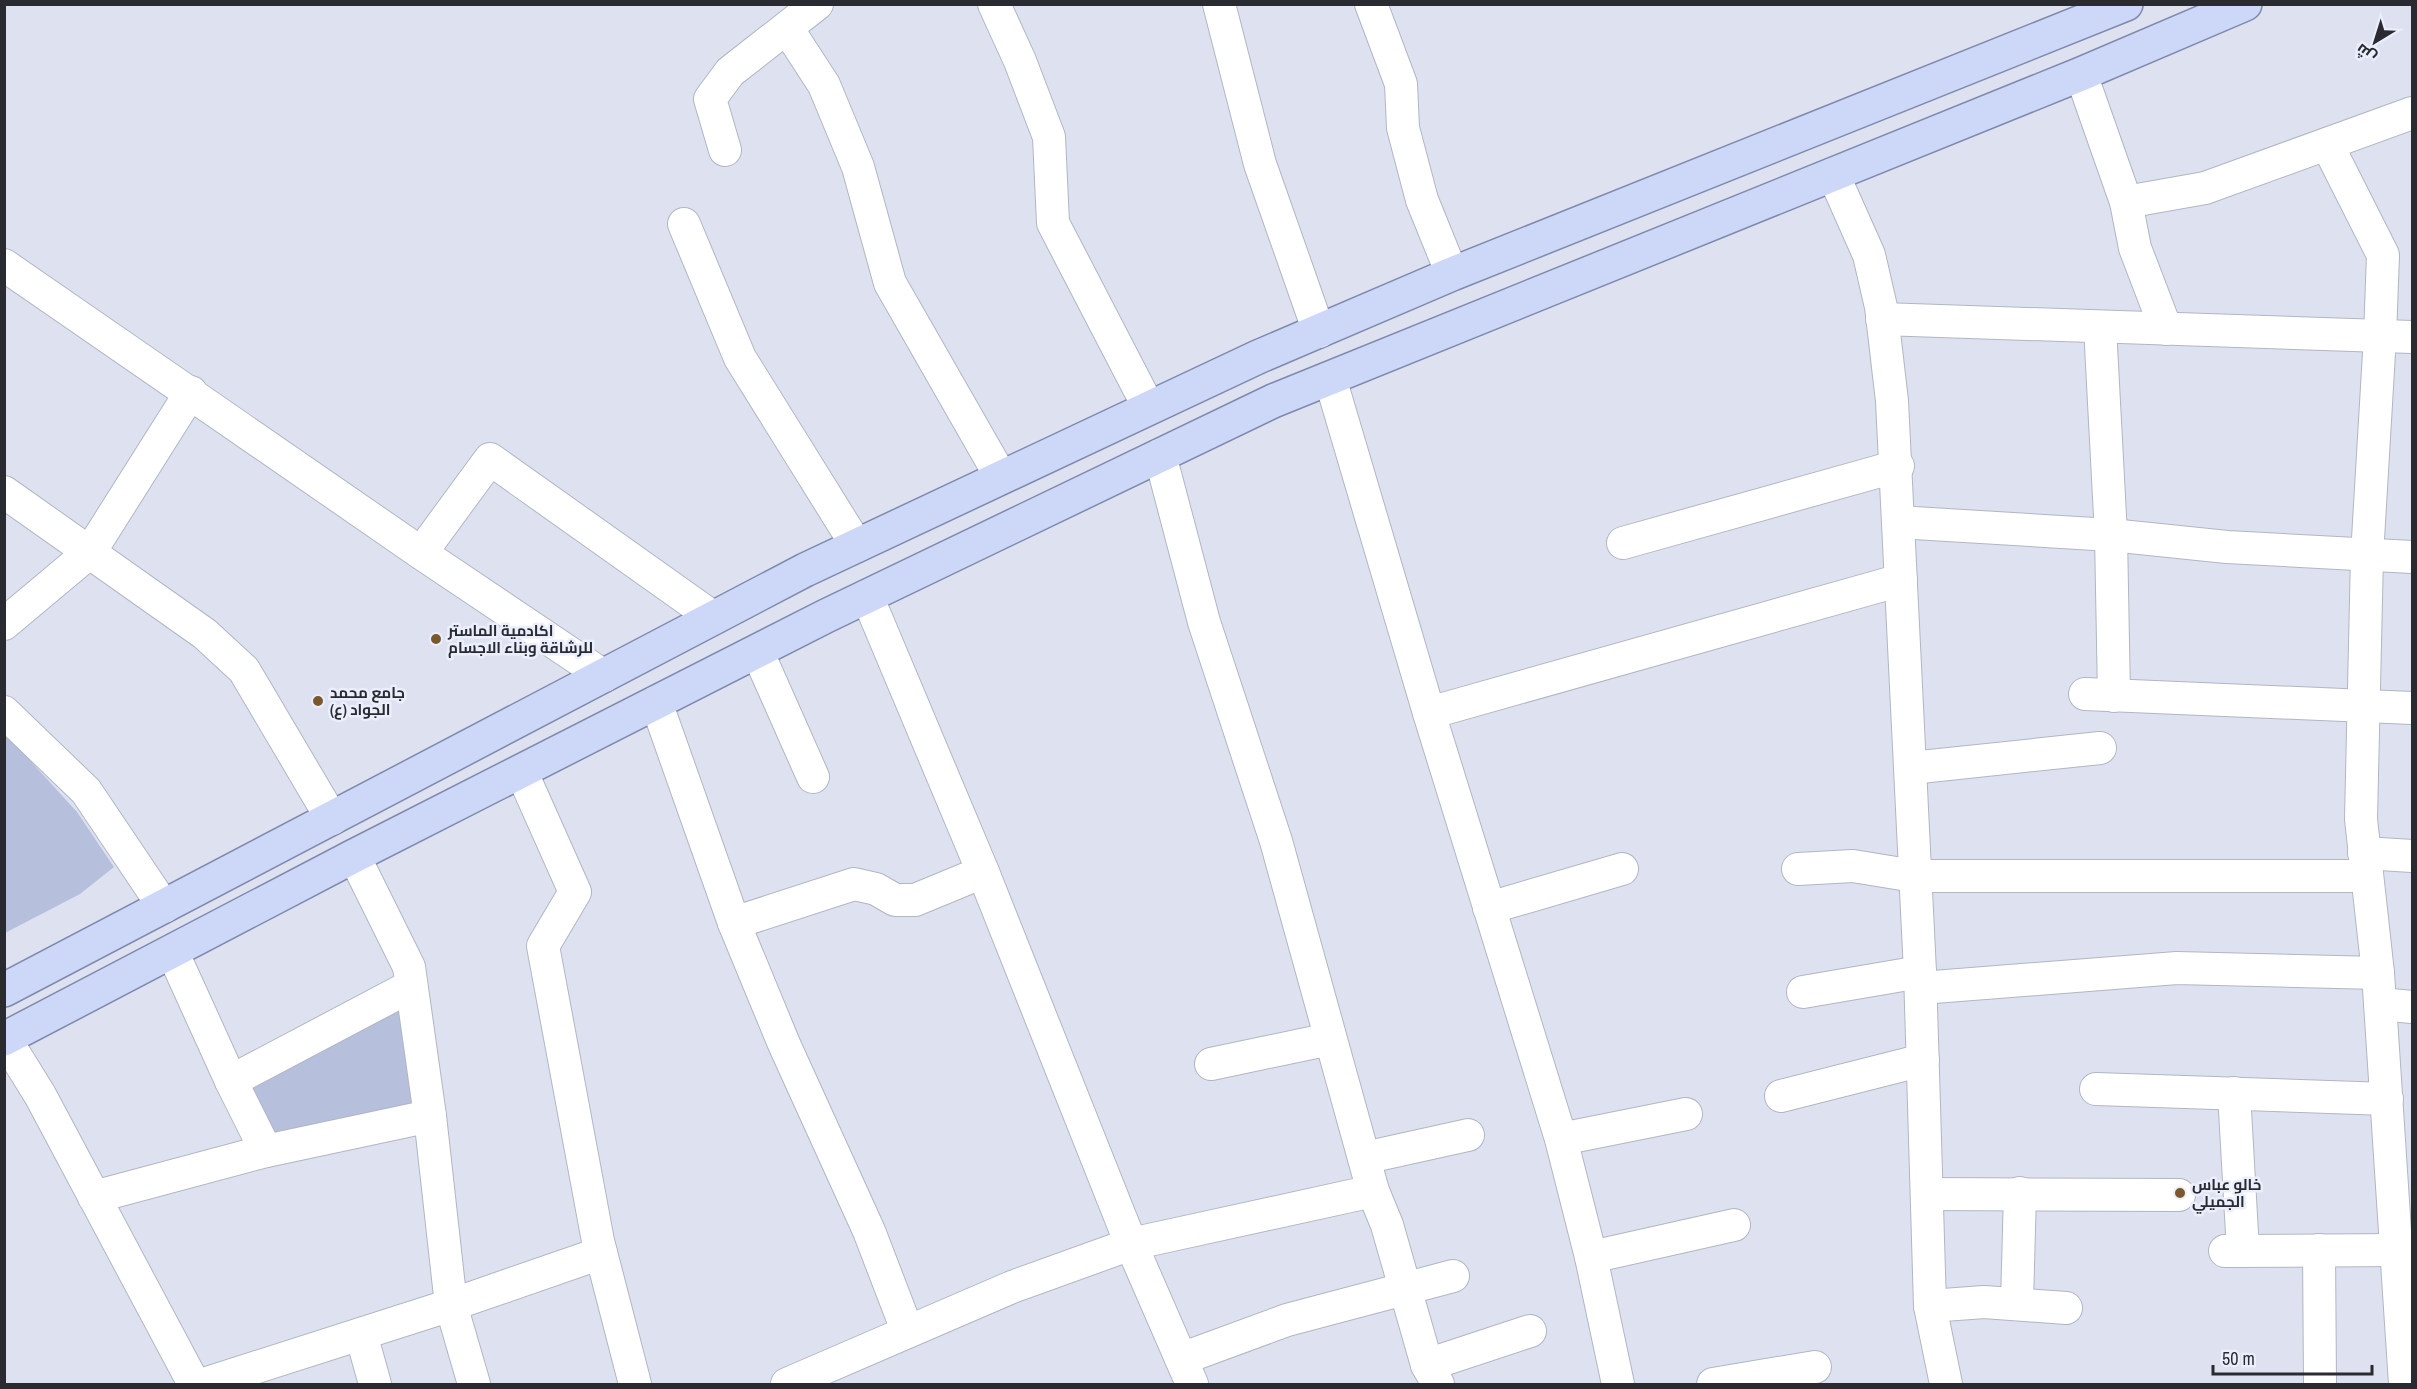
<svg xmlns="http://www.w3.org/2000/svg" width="2417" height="1389" viewBox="0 0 2417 1389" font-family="'Archivo Narrow',Cairo,sans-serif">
<rect width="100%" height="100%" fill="#dee2f0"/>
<!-- green -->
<g fill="#b6bfdc">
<path d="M4,732l73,80 37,55 -34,27 -75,39z"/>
<path d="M408,992l12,115 -149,37 -31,-62z"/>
</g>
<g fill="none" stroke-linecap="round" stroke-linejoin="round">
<defs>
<g id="minor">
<path d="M994,4l26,57 29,76 4,86 96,185"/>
<path d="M1219,4l41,160 59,168"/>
<path d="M1371,4l30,80 2,44 19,72 30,74"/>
<path d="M787,28l37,57 34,82 32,116 111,194"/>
<path d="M2081,74l45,128 9,46 31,81"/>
<path d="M2327,144l56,111 -3,81 -13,220 -6,263 17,154 27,411"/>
<path d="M725,150l-15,-51 20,-27 87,-68"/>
<path d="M1833,174l36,81 12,52 11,94 28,571 10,334 16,78"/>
<path d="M2126,202l79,-14 207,-75"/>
<path d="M684,224l56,134 117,188"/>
<path d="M4,265l417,288 183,123"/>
<path d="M1882,319l530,18"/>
<path d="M2100,327l11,208 3,161"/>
<path d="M1330,378l99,335 132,426 30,118 27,127"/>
<path d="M1160,455l44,167 72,219 97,350 14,34 40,140 11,19"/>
<path d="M4,492l201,142 39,36 88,149"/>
<path d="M1898,522l213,13 116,12 185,10"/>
<path d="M1623,543l275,-77"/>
<path d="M421,553l69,-94 224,159"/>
<path d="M867,596l116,276 148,372 61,140"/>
<path d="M4,624l86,-72 101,-160"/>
<path d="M758,653l55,124"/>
<path d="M2085,694l327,14"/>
<path d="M656,702l78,221 50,121 85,187 38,99"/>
<path d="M4,712l82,79 78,116"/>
<path d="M1429,713l472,-133"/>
<path d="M1911,768l189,-20"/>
<path d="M522,773l53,119 -32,54 55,295 37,143"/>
<path d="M2364,853l48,3"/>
<path d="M354,856l55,111 21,149 21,189 23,79"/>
<path d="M1798,869l55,-3 61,10h453"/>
<path d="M1489,908l133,-39"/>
<path d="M734,923l120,-39 22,5 19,11h20l68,-28"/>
<path d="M172,951l59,130 35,70"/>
<path d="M1921,988l256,-20 201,5"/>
<path d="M1803,992l117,-20"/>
<path d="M2380,1004l32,3"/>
<path d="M4,1037l36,58 154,289"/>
<path d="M1211,1064l119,-25"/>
<path d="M231,1081l180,-95"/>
<path d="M2096,1089l291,10"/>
<path d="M2234,1093l9,158"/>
<path d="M1781,1096l142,-36"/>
<path d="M1561,1139l125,-25"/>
<path d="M1364,1158l104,-23"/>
<path d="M1927,1194l252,1"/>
<path d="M94,1197l172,-46 164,-35"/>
<path d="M2319,1250l1,134"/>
<path d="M2225,1251l172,-1"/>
<path d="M1591,1257l143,-32"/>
<path d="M2017,1302l3,-109"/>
<path d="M1930,1306l54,-4 82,6"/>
<path d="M361,1334l14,50"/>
<path d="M1181,1359l106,-39 166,-44"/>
<path d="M1427,1365l103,-34"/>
<path d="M204,1384l247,-79 150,-52"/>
<path d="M787,1384l225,-97 119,-43 242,-53"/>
<path d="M1713,1384l102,-17"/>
</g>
<g id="major">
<path d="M4,990l801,-420 453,-213 194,-83 674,-270"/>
<path d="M4,1039l350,-183 472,-240 447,-215 808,-327 164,-70"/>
</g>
</defs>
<!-- minor casing -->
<use href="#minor" stroke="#b1b6c3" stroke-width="34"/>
<!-- major casing -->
<use href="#major" stroke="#7e89ad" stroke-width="36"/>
<!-- minor -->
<use href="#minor" stroke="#fff" stroke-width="32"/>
<!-- major -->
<use href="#major" stroke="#cdd7f7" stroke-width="33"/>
</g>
<!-- markers -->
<g fill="#79582e" stroke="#ebeffd" stroke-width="2">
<circle cx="436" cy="639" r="6"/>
<circle cx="318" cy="701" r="6"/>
<circle cx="2180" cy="1193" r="6"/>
</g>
<g text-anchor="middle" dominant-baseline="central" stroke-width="5" stroke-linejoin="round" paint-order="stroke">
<!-- poi labels -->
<g font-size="15" font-weight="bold" fill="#292b30" stroke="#ebeffd" text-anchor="start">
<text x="448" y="630">اكادمية الماستر<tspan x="448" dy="17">للرشاقة وبناء الاجسام</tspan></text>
<text x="330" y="692">جامع محمد<tspan x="330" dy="17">الجواد (ع)</tspan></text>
<text x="2192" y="1184">خالو عباس<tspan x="2192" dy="17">الجميلي</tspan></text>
</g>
</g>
<!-- border -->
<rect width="2417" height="1389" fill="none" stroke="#292b30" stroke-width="12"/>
<!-- north arrow -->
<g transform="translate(2375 42) rotate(218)" stroke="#ebeffd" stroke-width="4.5" paint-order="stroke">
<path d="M0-4.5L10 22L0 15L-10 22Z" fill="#292b30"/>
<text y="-9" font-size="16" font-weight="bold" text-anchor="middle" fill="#292b30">ش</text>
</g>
<!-- scale -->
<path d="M2213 1365v9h159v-9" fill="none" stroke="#292b30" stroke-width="3"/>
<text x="2222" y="1365" font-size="18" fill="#292b30" stroke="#ebeffd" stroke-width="4.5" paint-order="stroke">50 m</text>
</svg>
